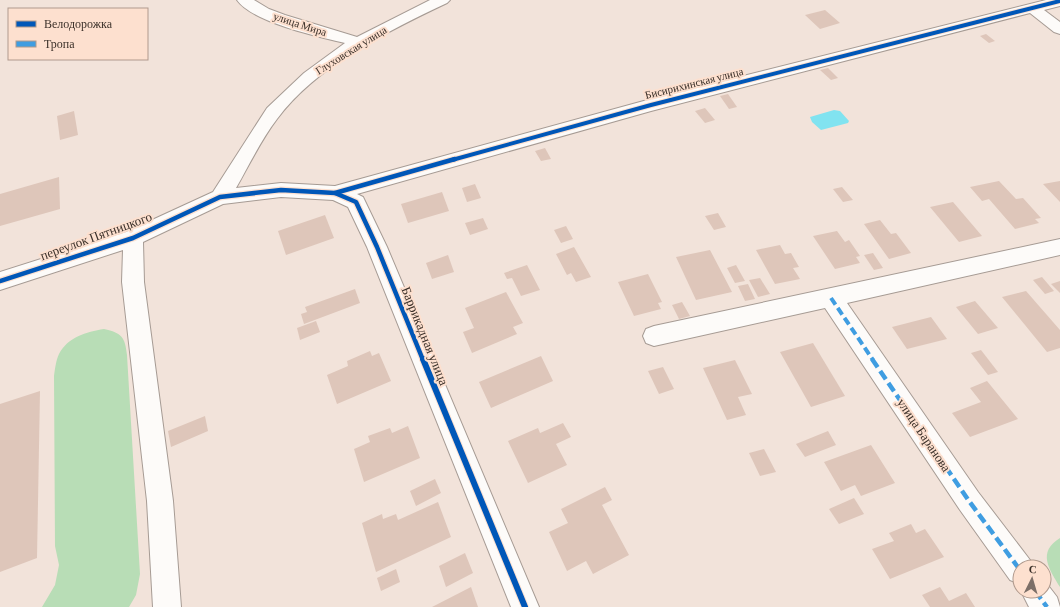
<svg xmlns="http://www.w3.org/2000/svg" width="1060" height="607" viewBox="0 0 1060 607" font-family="'Crimson Pro',serif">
<rect width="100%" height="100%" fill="#f2e3da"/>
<!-- green -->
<g fill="#b8ddb6">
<path d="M104,329c18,4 21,8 23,26l13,219 -4,21 -7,12h-87l13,-22 4,-20 -4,-19 -1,-170c1,-7 2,-16 5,-22 9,-17 27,-22 45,-25z"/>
<path d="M1060,538v49c-11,-18 -23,-35 0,-49z"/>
</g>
<!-- water -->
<path fill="#81e3f0" d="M834,110l6,1 9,10 -1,2 -27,7 -9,-8 -2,-5z"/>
<!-- building -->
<g fill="#dec6ba">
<path d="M825,10l15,13 -20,6 -15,-14z"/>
<path d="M986,34l9,7 -6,2 -9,-7z"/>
<path d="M828,68l10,10 -7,2 -11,-10z"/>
<path d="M728,94l9,13 -8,2 -9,-13z"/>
<path d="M705,108l10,12 -10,3 -10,-12z"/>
<path d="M74,111l4,24 -18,5 -3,-24z"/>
<path d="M545,148l6,11 -10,2 -6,-10z"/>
<path d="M59,177l1,32 -60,17v-32z"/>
<path d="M999,181l17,18 7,-1 18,20 -6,1 4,4 -24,6 -26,-30 -7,2 -12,-14z"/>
<path d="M1060,181v21l-17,-18z"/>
<path d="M475,184l6,14 -14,4 -5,-14z"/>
<path d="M842,187l11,13 -10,2 -10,-13z"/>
<path d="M442,192l7,19 -41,12 -7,-19z"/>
<path d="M953,202l29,34 -23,6 -29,-35z"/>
<path d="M718,213l8,14 -12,3 -9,-14z"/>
<path d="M325,215l9,23 -48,17 -8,-24z"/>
<path d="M483,218l5,11 -18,6 -5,-12z"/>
<path d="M880,220l11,14 5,-1 15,20 -22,6 -25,-35z"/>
<path d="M566,226l7,13 -12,4 -7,-13z"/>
<path d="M837,231l8,11 4,-2 11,16 -4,1 4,6 -25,6 -22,-33z"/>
<path d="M780,245l5,9 6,-1 8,14 -6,1 7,11 -25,5 -19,-34z"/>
<path d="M574,247l17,30 -15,5 -5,-9 -4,2 -11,-21z"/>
<path d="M710,250l22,42 -36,8 -20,-43z"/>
<path d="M873,253l10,15 -9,2 -10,-15z"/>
<path d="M448,255l6,17 -22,7 -6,-16z"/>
<path d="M527,265l13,25 -19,6 -9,-18 -5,1 -3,-6z"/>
<path d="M736,265l9,16 -10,2 -8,-15z"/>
<path d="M648,274l14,28 -4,1 3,6 -27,7 -16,-34z"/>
<path d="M1042,277l12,14 -9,3 -12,-14z"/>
<path d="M760,278l10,16 -12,3 -9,-17z"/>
<path d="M1060,281v12l-9,-9z"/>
<path d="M748,284l7,15 -10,2 -7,-15z"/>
<path d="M355,289l5,14 -56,21 -3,-10 6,-2 -2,-5z"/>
<path d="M1026,291l34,39v18l-13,4 -45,-55z"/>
<path d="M506,292l17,31 -10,4 4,7 -45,19 -9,-21 11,-4 -9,-20z"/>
<path d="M975,301l23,27 -20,6 -22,-27z"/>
<path d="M682,302l8,14 -11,3 -7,-14z"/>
<path d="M931,317l16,22 -40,10 -15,-22z"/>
<path d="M316,321l4,11 -20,8 -3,-12z"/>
<path d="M813,343l32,53 -34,11 -31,-55z"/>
<path d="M981,350l17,22 -10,3 -17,-22z"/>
<path d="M370,351l2,5 7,-3 12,28 -54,23 -10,-29 21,-9 -1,-5z"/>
<path d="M541,356l12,25 -62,27 -12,-26z"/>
<path d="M735,360l17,34 -14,3 8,18 -19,5 -24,-52z"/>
<path d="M663,367l11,22 -15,5 -11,-23z"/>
<path d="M987,381l31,38 -48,18 -18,-24 29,-11 -11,-14z"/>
<path d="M40,391l-3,167 -37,14v-168z"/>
<path d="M205,416l3,15 -37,16 -3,-16z"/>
<path d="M563,423l8,14 -15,7 11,21 -39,18 -20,-42 30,-13 2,5z"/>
<path d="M408,426l12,32 -56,24 -10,-33 16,-7 -2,-6 22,-8 2,5z"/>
<path d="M828,431l8,14 -31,12 -9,-13z"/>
<path d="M871,445l24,38 -34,13 -6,-11 -14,6 -17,-29z"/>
<path d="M764,449l12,23 -16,4 -11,-23z"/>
<path d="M435,479l6,14 -25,13 -6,-15z"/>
<path d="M605,487l7,13 -10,5 27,50 -36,19 -7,-13 -19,10 -18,-39 19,-9 -7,-14z"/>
<path d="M854,498l10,16 -25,10 -10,-15z"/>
<path d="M438,502l13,35 -75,35 -14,-49 20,-9 1,5 13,-5 2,6z"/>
<path d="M911,524l5,9 9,-4 19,28 -54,22 -18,-30 22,-8 -5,-8z"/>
<path d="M465,553l8,20 -27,14 -7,-21z"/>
<path d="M396,569l4,13 -19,9 -4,-13z"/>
<path d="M471,587l7,20h-46z"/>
<path d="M940,587l9,14 17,-8 9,14h-45l-8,-12z"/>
</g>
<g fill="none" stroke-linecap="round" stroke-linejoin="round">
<defs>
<g id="minor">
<path d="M237,0h17l15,9 16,6 72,22 73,-37h20l-3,3c-59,28 -131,63 -170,116 -16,21 -28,46 -41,69l45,-5 54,3 316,-87 395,-99h14v6l-16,4 16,12v12l-6,-2 -24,-19 -379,98 -294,83 6,3 24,50 152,360h-28l-144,-360 -19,-40 -15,-7 -52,-3 -58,7 -80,38 1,40 29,219 8,106h-28l-6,-106 -25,-219 1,-32 -123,40v-18l126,-40 87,-40 54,-84 37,-35 41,-30c-26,-6 -93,-21 -108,-43z"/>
<path d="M1060,239v16l-213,48 131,189 52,68 3,7h-13v17l-10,-4 -50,-70 -135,-202 -171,38 -8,-3 -3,-7 3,-7 8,-3z"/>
<path d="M1044,580l13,17 3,10h-31l-8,-16h23z"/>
</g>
</defs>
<!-- minor casing -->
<use href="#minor" stroke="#a69b94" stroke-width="2"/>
<!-- minor -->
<use href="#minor" fill="#fdfbf9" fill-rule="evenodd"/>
<!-- quiet-far1 -->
<path stroke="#3f9de1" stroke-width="4" stroke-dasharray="8 4" stroke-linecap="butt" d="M831,298l42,62"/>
<!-- quiet -->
<g stroke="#3f9de1" stroke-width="4.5" stroke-dasharray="10 4.5" stroke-linecap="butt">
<path d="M872,359l97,142 51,69"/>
<path d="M1035,591l12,16"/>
</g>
<defs>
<path id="cycleway-far2" d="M452,160l199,-55 409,-104"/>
<g id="cycleway-far1">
<path d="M335,193l120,-34"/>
<path d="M0,281l133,-43 87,-41 61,-7 54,3 21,9 21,45 46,113"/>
</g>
<path id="cycleway" d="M423,359l102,248"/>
</defs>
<!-- cycleway-far2 casing -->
<use href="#cycleway-far2" stroke="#fde0cf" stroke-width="6"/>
<!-- cycleway-far1 casing -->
<use href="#cycleway-far1" stroke="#fde0cf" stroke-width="7"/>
<!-- cycleway casing -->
<use href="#cycleway" stroke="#fde0cf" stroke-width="8"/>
<!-- cycleway-far2 -->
<use href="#cycleway-far2" stroke="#0057b8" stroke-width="4"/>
<!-- cycleway-far1 -->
<use href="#cycleway-far1" stroke="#0057b8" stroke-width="4.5"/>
<!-- cycleway -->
<use href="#cycleway" stroke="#0057b8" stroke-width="6"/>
</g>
<g text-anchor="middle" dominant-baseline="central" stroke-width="4" stroke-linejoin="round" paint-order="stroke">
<!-- far-street labels -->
<g font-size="11" fill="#3c312a" stroke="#fde0cf">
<text transform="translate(300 24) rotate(18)">улица Мира</text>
<text transform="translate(351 50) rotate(-32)">Глуховская улица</text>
<text transform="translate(694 83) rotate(-14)">Бисирихинская улица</text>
</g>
<!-- street labels -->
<g font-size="13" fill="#3c312a" stroke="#fde0cf">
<text transform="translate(96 236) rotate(-20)">переулок Пятницкого</text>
<text transform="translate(425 336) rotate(68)">Баррикадная улица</text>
<text transform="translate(924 435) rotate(56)">улица Баранова</text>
</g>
</g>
<!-- legend -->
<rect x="8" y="8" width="140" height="52" fill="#fde0cf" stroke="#b09a8d"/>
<rect x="16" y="21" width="20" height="6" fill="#0057b8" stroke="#b09a8d"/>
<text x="44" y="28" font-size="12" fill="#3c312a">Велодорожка</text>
<rect x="16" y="41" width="20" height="6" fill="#3f9de1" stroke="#b09a8d"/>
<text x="44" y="48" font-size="12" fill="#3c312a">Тропа</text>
<!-- north arrow -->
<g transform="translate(1032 579) rotate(5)"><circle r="19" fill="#fde0cf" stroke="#b09a8d"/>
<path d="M0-3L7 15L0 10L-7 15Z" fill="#7c6f68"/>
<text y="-6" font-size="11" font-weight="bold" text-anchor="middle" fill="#3c312a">С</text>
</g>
</svg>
